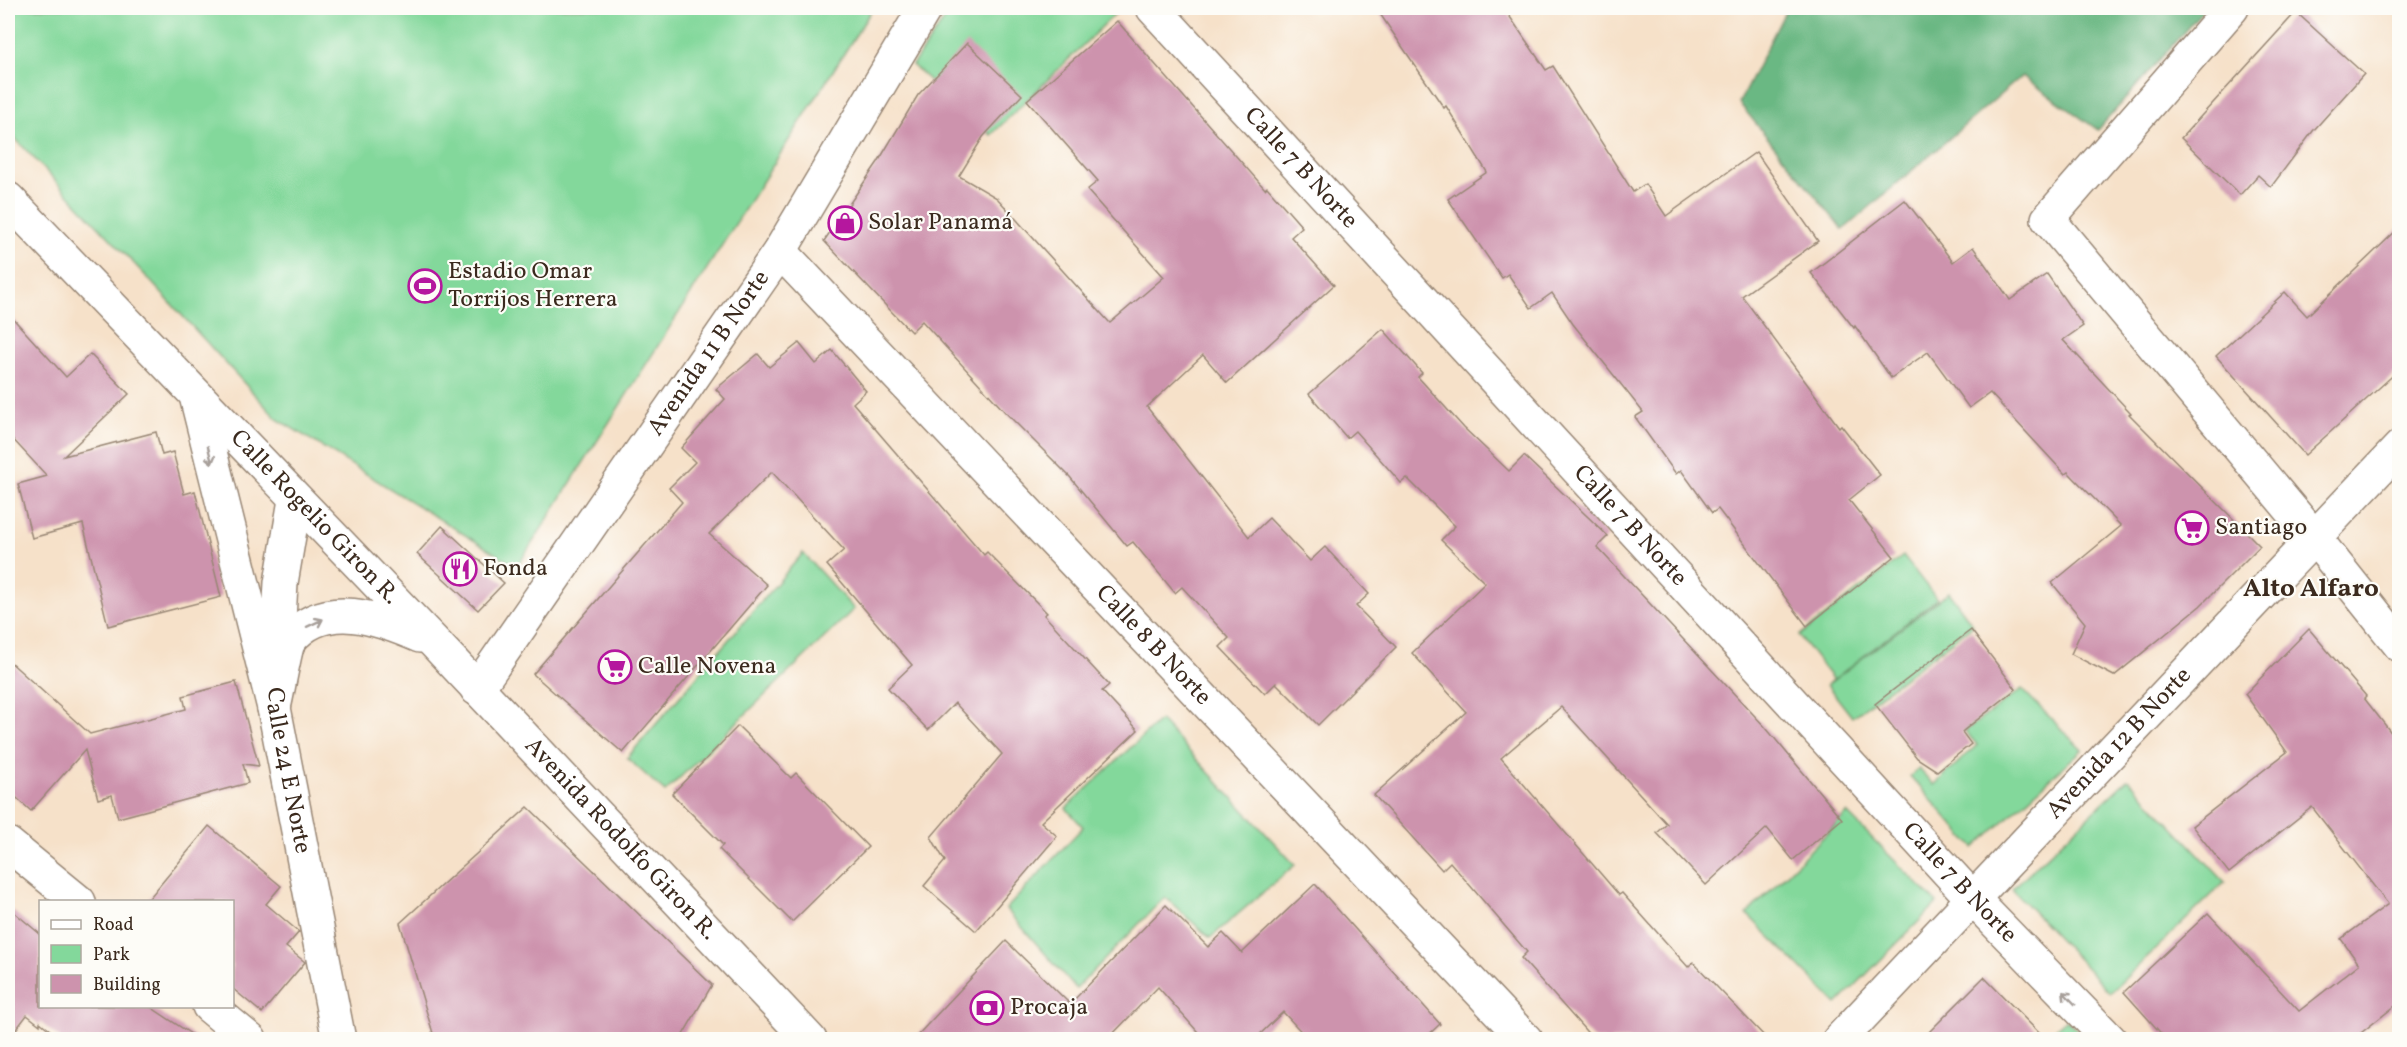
<svg xmlns="http://www.w3.org/2000/svg" width="2407" height="1047" viewBox="0 0 2407 1047" font-family="Vollkorn,serif">
<rect width="100%" height="100%" fill="#fdfcf7"/>
<filter id="ink" filterUnits="userSpaceOnUse"><feTurbulence type="fractalNoise" baseFrequency=".0167" numOctaves="2"/><feDisplacementMap in="SourceGraphic" scale="12" xChannelSelector="R" yChannelSelector="G"/><feConvolveMatrix kernelMatrix="1 2 1 2 8 2 1 2 1" color-interpolation-filters="sRGB"/></filter>
<filter id="wash" filterUnits="userSpaceOnUse"><feTurbulence type="fractalNoise" baseFrequency=".008" numOctaves="4" result="noise"/><feDisplacementMap in="SourceGraphic" scale="24" xChannelSelector="R" yChannelSelector="G"/><feGaussianBlur stdDeviation="1.35" result="paint"/><feColorMatrix in="noise" values="0 0 0 0 0 0 0 0 0 0 0 0 0 0 0 0 0 1.4 0 .05"/><feComposite in="paint" operator="in"/></filter>
<g filter="url(#wash)">
<rect width="100%" height="100%" fill="#f6e1c9"/>
<!-- green -->
<g fill="#83d89b" stroke="#5f815c" stroke-width="1.5">
<path d="M8,8h865l-356,559 -240,-148 -133,-145 -136,-143z"/>
<path d="M953,8h160l4,4 -126,123 -79,-70z"/>
<path d="M803,553l51,56 -189,183 -38,-34z"/>
<path d="M1903,556l34,43 -104,81 -34,-44z"/>
<path d="M1949,592l24,33 -121,92 -25,-32z"/>
<path d="M2022,689l60,61 -108,98 -64,-72 9,-7 15,16 43,-40 -12,-14z"/>
<path d="M1160,720l135,145 -85,73 -45,-41 -89,92 -70,-80 77,-82 -17,-19z"/>
<path d="M2128,779l97,103 -115,111 -98,-104z"/>
<path d="M1847,813l90,90 -100,101 -90,-90z"/>
<path d="M2066,1019l20,20h-40z"/>
</g>
<!-- forest -->
<path fill="#6ab883" stroke="#527150" stroke-width="1.5" d="M1787,8h418l-107,122 -76,-54 -179,154 -104,-127z"/>
<g id="blocks">
<!-- building -->
<g fill="#cd93ad">
<path d="M1376,8h128l42,62 7,-4 80,126 12,-8 21,32 90,-64 62,89 -76,55 97,131 2,-2 39,50 -31,25 45,57 -87,69 -89,-117 -6,4 -31,-43 -5,4 -41,-57 8,-5 -70,-88 -21,-31 -21,15 -23,-34 -6,4 -54,-79 39,-27 -41,-66 -2,2z"/>
<path d="M2296,12l68,62 -51,57 -42,56 -13,-12 -18,20 -59,-57z"/>
<path d="M1117,21l148,168 2,-2 35,40 -11,10 43,48 -107,98 -24,-28 -56,52 102,130 20,-19 41,43 15,-14 44,47 -13,12 40,41 -78,78 -42,-42 -11,11 -45,-47 9,-9 -47,-51 -7,6 -42,-51 -6,4 -57,-69 -65,-65 -83,-91 -11,11 -87,-91 54,-79 40,-67 49,-52 55,52 -39,42 -24,39 38,22 113,125 54,-46 -77,-87 11,-9 -71,-81z"/>
<path d="M1905,200l48,62 20,-15 37,53 37,-26 36,52 -20,14 68,73 -2,1 131,132 -60,60 -86,70 -43,-22 14,-31 -33,-40 69,-57 -53,-54 -3,2 -75,-81 -21,15 -41,-56 -37,26 -36,-52 -1,2 -43,-55z"/>
<path d="M2400,227v142l-95,86 -89,-99 69,-64 22,24z"/>
<path d="M8,313l58,64 24,-23 39,40 -65,62 92,-24 6,23 11,-3 11,42 11,-3 26,106 -113,29 -25,-102 -51,14 -14,-54 29,-8 -39,-42z"/>
<path d="M1383,329l39,44 -4,4 46,51 45,43 15,-15 84,80 -11,11 169,181 76,91 -49,41 -26,-32 -61,57 -49,-52 10,-9 -106,-117 -60,51 118,137 3,-2 66,74 5,-5 75,78h-174l-73,-82 6,-6 -77,-90 -8,8 -68,-75 92,-83 -54,-59 73,-70 -44,-43 14,-14 -48,-48 -6,5 -46,-52 -8,7 -38,-44z"/>
<path d="M799,343l17,21 16,-14 34,41 -13,12 131,152 3,-3 60,61 -3,2 65,70 -7,6 36,39 -97,92 16,14 -81,95 -52,-45 21,-25 -14,-24 71,-83 -47,-51 -27,27 -40,-42 24,-23 -85,-100 17,-15 -72,-78 -63,62 58,51 -144,168 -90,-79 149,-172 -13,-14 26,-26 -14,-14 44,-49 -9,-10 42,-35 11,13z"/>
<path d="M442,526l62,57 -26,27 -61,-56z"/>
<path d="M2309,629l57,67 -2,2 36,46v258l-48,38h-185l-43,-48 84,-79 91,98 60,-47 -18,-25 47,-35 -76,-97 -83,66 -37,-47 95,-74 -42,-58z"/>
<path d="M1971,630l45,59 -54,43 9,12 -34,27 -20,-13 -42,-54z"/>
<path d="M8,660l82,74 96,-25 -3,-13 53,-14 23,84 -16,-2 5,19 -130,35 -6,-23 -14,4 -13,-49 -54,61 -23,-21z"/>
<path d="M738,726l53,52 5,-5 72,74 -76,75 -73,-73 4,-4 -51,-51z"/>
<path d="M528,807l184,178 -32,55h-245l-35,-117z"/>
<path d="M209,826l72,60 -15,18 33,28 -13,15 19,15 -43,51 -30,-25v-86h-86z"/>
<path d="M1315,884l125,140 -17,16h-114l-26,-28 -29,28h-49l-47,-53 -51,53h-194l93,-99 64,63 96,-99 42,42 15,-14 19,20z"/>
<path d="M8,907l32,27v72h109l51,34h-138l-22,-18v3l-13,-10 -19,25z"/>
<path d="M1984,977l62,63h-125z"/>
</g>
</g>
</g>
<g filter="url(#ink)">
<use href="#blocks" fill-opacity="0" stroke="#988674" stroke-width="1.5"/>
<g fill="none" stroke-linecap="round" stroke-linejoin="round">
<defs>
<g id="minor">
<path id="s1" d="M1153,8l820,891 137,141"/>
<path d="M2232,8l-184,211 266,318 86,108"/>
<path id="s2" d="M780,251l746,789"/>
<path id="s3" d="M477,689l303,-438 145,-243"/>
<path d="M8,844l71,58"/>
<path d="M209,1006l41,34"/>
</g>
<g id="tertiary">
<path id="s4" d="M295,500l-14,83 -7,125 65,332"/>
</g>
<g id="secondary">
<path id="s5" d="M8,199l424,441 378,400"/>
<path d="M197,400l77,308"/>
<path d="M275,703c3,-12 10,-56 15,-63 34,-43 91,-21 130,-4"/>
<path id="s6" d="M1839,1040l561,-593"/>
</g>
</defs>
<!-- minor casing -->
<use href="#minor" stroke="#988674" stroke-width="36"/>
<!-- tertiary casing -->
<use href="#tertiary" stroke="#988674" stroke-width="36"/>
<!-- secondary casing -->
<use href="#secondary" stroke="#988674" stroke-width="36"/>
<!-- minor -->
<use href="#minor" stroke="#fff" stroke-width="33"/>
<!-- tertiary -->
<use href="#tertiary" stroke="#fff" stroke-width="33"/>
<!-- secondary -->
<use href="#secondary" stroke="#fff" stroke-width="33"/>
</g>
<!-- one-way arrows -->
<defs><path id="oneway-shaft" d="M-6 0H5M1.5-3L5.5 0L1.5 3" fill="none" stroke-width="1.6" stroke-linecap="round" stroke-linejoin="round" transform="scale(1.5)"/></defs>
<g stroke="#a79f9a">
<use href="#oneway-shaft" transform="translate(210 455) rotate(76)"/>
<use href="#oneway-shaft" transform="translate(315 623) rotate(-25)"/>
<use href="#oneway-shaft" transform="translate(2069 998) rotate(-134)"/>
</g>
</g>
<!-- icons -->
<defs>
<symbol id="shop-ring" viewBox="-11 -11 22 22"><circle r="9.5" fill="#fdfcf7" stroke="#b5179e" stroke-width="1.5"/><path d="M-5-2.5h2.3a2.7 3.5 0 0 1 5.4 0H5L5.5 6h-11ZM-1.5-2.5h3a1.5 2.3 0 0 0-3 0Z" fill="#b5179e"/></symbol>
<symbol id="stadium-ring" viewBox="-11 -11 22 22"><circle r="9.5" fill="#fdfcf7" stroke="#b5179e" stroke-width="1.5"/><path d="M0-5a6.5 5 0 1 0 0 10a6.5 5 0 1 0 0-10ZM-3.5-1.8h7v3.6h-7Z" fill="#b5179e"/></symbol>
<symbol id="supermarket-ring" viewBox="-11 -11 22 22"><circle r="9.5" fill="#fdfcf7" stroke="#b5179e" stroke-width="1.5"/><path d="M-6-5.5h2.5l.6 2H6L4.5 2H-2.5L-4.4-4H-6ZM-1.5 3.2a1.3 1.3 0 1 0 .1 0ZM3 3.2a1.3 1.3 0 1 0 .1 0Z" fill="#b5179e"/></symbol>
<symbol id="restaurant-ring" viewBox="-11 -11 22 22"><circle r="9.5" fill="#fdfcf7" stroke="#b5179e" stroke-width="1.5"/><path d="M-5-6h1v4h1v-4h1v4h1v-4h1v5L-1.5 .5V6h-2V.5L-5-1ZM5-6V6H3V1.5H1.5Q1.5-4 5-6Z" fill="#b5179e"/></symbol>
<symbol id="bank-ring" viewBox="-11 -11 22 22"><circle r="9.5" fill="#fdfcf7" stroke="#b5179e" stroke-width="1.5"/><path d="M-6-4H6V4H-6ZM0-2.3a2.3 2.3 0 1 0 0 4.6a2.3 2.3 0 1 0 0-4.6Z" fill="#b5179e"/></symbol>
</defs>
<g fill-rule="evenodd">
<use href="#shop-ring" x="826" y="204" width="38" height="38"/>
<use href="#stadium-ring" x="406" y="267" width="38" height="38"/>
<use href="#supermarket-ring" x="2173" y="509" width="38" height="38"/>
<use href="#restaurant-ring" x="441" y="550" width="38" height="38"/>
<use href="#supermarket-ring" x="596" y="648" width="38" height="38"/>
<use href="#bank-ring" x="968" y="989" width="38" height="38"/>
</g>
<g text-anchor="middle" dominant-baseline="central" stroke-width="4.5" stroke-linejoin="round" paint-order="stroke">
<!-- street labels -->
<g font-size="24" fill="#3b2a1e" stroke="#fdfcf7">
<text stroke="none"><textPath href="#s1" startOffset="218">Calle 7 B Norte</textPath></text>
<text stroke="none"><textPath href="#s3" startOffset="408">Avenida 11 B Norte</textPath></text>
<text stroke="none"><textPath href="#s5" startOffset="442">Calle Rogelio Giron R.</textPath></text>
<text stroke="none"><textPath href="#s1" startOffset="704">Calle 7 B Norte</textPath></text>
<text stroke="none"><textPath href="#s2" startOffset="543">Calle 8 B Norte</textPath></text>
<text stroke="none"><textPath href="#s6" startOffset="408">Avenida 12 B Norte</textPath></text>
<text stroke="none"><textPath href="#s4" startOffset="273">Calle 24 E Norte</textPath></text>
<text stroke="none"><textPath href="#s5" startOffset="886">Avenida Rodolfo Giron R.</textPath></text>
<text stroke="none"><textPath href="#s1" startOffset="1190">Calle 7 B Norte</textPath></text>
</g>
<!-- poi labels -->
<g font-size="24" fill="#3b2a1e" stroke="#fdfcf7" text-anchor="start">
<text x="868" y="223">Solar Panamá</text>
<text x="448" y="272">Estadio Omar<tspan x="448" dy="28">Torrijos Herrera</tspan></text>
<text x="2215" y="528">Santiago</text>
<text x="483" y="569">Fonda</text>
<text x="638" y="667">Calle Novena</text>
<text x="1010" y="1008">Procaja</text>
</g>
<!-- neighbourhood labels -->
<g font-size="26" font-weight="bold" fill="#3b2a1e" stroke="#fdfcf7">
<text x="2311" y="589">Alto Alfaro</text>
</g>
</g>
<!-- margin -->
<rect width="2407" height="1047" fill="none" stroke="#fdfcf7" stroke-width="30"/>
<!-- legend -->
<rect x="39" y="900" width="195" height="108" fill="#fdfcf7" stroke="#afa8a0" stroke-width="1.5"/>
<rect x="51" y="920" width="30" height="9" fill="#ffffff" stroke="#afa8a0" stroke-width="1.5"/>
<text x="93" y="930" font-size="18" fill="#3b2a1e">Road</text>
<rect x="51" y="945" width="30" height="18" fill="#83d89b" stroke="#afa8a0" stroke-width="1.5"/>
<text x="93" y="960" font-size="18" fill="#3b2a1e">Park</text>
<rect x="51" y="975" width="30" height="18" fill="#cd93ad" stroke="#afa8a0" stroke-width="1.5"/>
<text x="93" y="990" font-size="18" fill="#3b2a1e">Building</text>
</svg>
